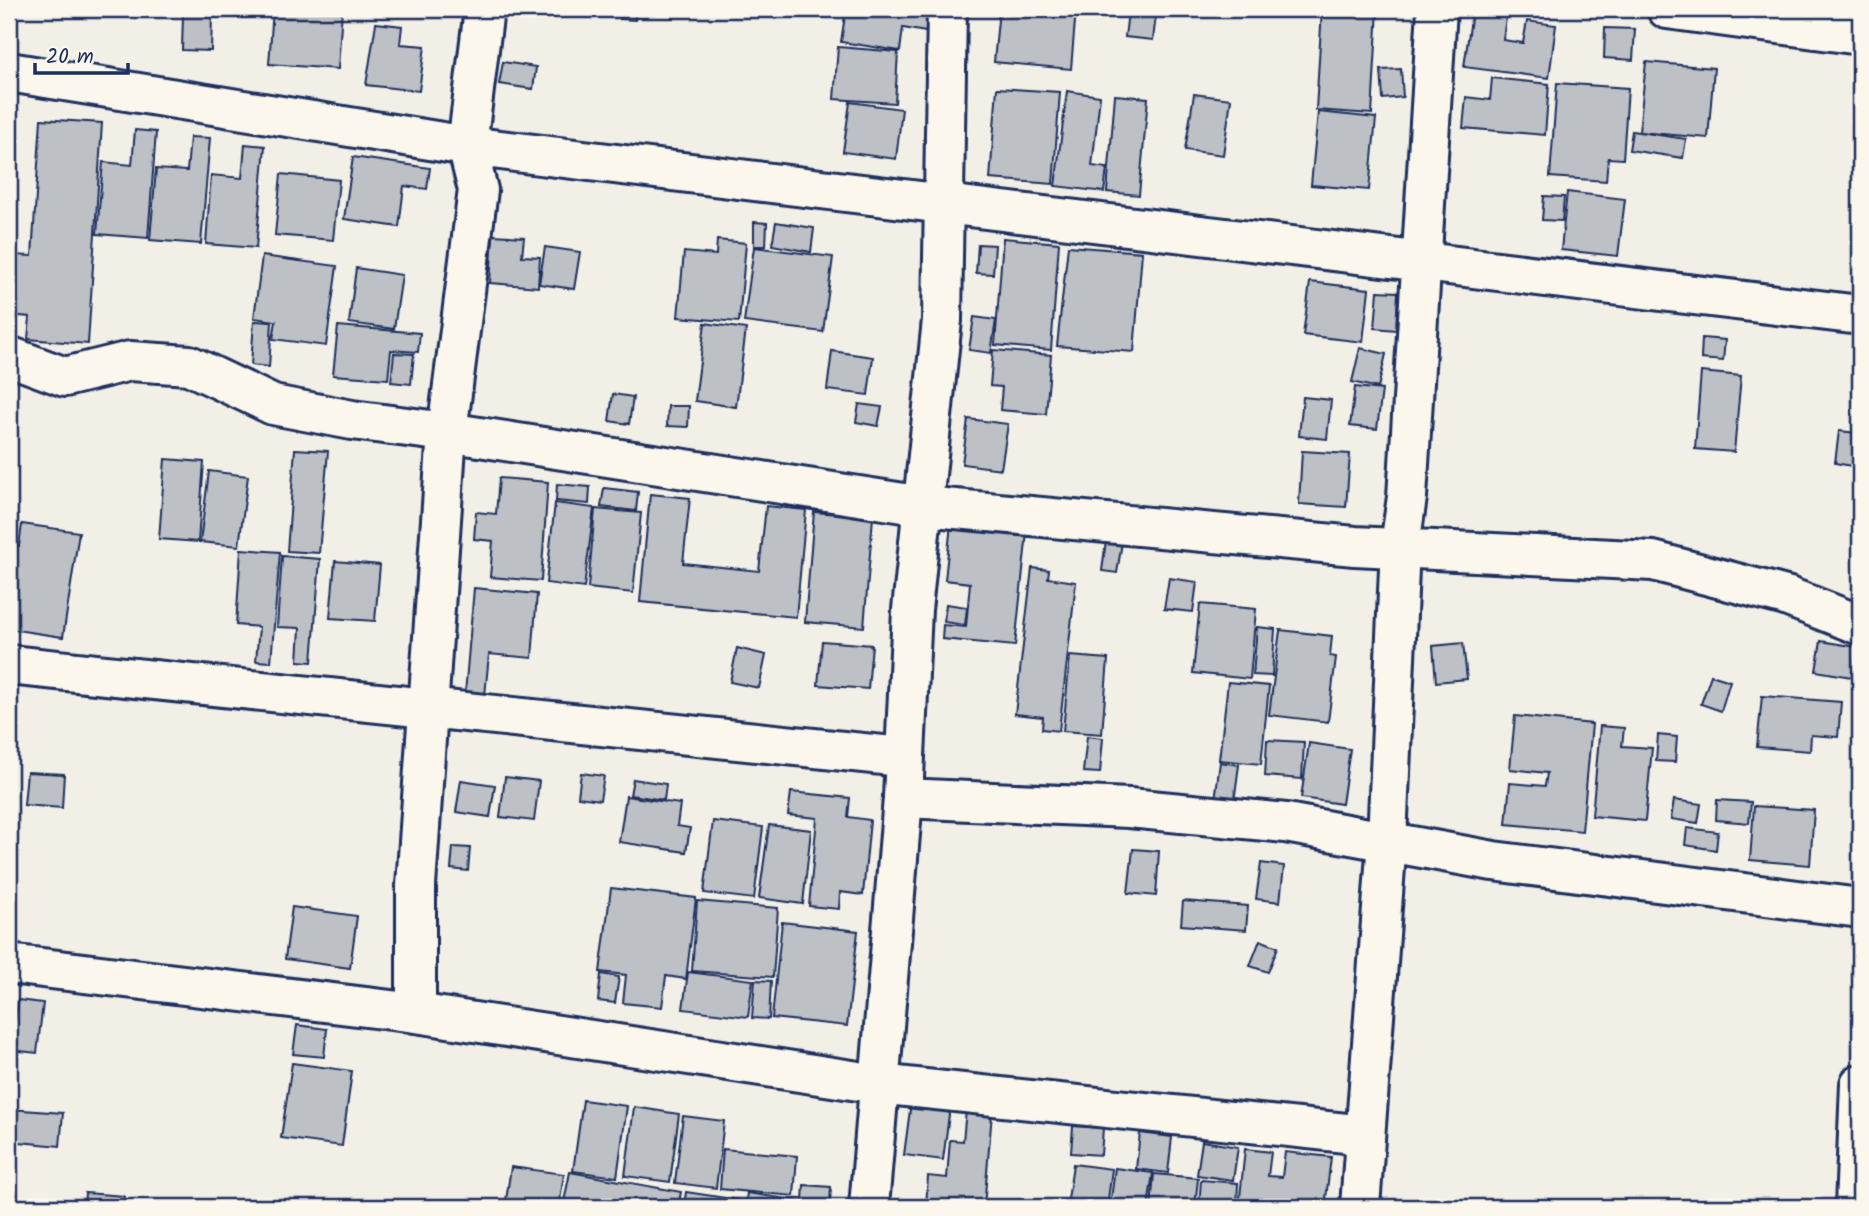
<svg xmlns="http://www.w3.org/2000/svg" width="1869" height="1216" viewBox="0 0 1869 1216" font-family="Kalam,sans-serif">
<rect width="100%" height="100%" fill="#f2efe6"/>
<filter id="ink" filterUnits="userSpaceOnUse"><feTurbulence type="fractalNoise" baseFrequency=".0143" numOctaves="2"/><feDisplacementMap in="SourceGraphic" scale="14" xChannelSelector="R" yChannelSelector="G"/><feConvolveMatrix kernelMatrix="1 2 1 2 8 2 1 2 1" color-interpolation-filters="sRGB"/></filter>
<g filter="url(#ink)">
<!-- building -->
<g fill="#bdc0c4" stroke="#1b2f5e" stroke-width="2">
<path d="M273,9h69l-4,60 -69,-5z"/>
<path d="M621,9h15l-1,11 -15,-1z"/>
<path d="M846,9h83l-3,23 -23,-4 -3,23 -59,-9z"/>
<path d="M999,9h77l-5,60 -77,-7z"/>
<path d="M1110,9h43v4z"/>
<path d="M1322,9h56l-6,105 -56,-4z"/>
<path d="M1128,12l28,3 -3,25 -28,-3z"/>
<path d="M1472,12l34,5 -3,23 20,3 4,-22 29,4 -7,53 -85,-11z"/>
<path d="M183,14l29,1 -1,36 -29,-1z"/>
<path d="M376,23l26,3 -2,18 25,2 -6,45 -53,-6z"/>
<path d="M1605,28l30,1 -2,31 -29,-2z"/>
<path d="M838,47l60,5 -3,51 -61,-4z"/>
<path d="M503,62l33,5 -3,22 -34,-5z"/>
<path d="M1646,62l68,6 -6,70 -69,-6z"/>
<path d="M1401,69l2,28 -20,2 -2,-29z"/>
<path d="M1492,78l57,6 -4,51 -82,-7 3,-31 24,3z"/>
<path d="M1557,83l71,5 -5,71 -15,-1 -2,23 -56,-4z"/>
<path d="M997,88l63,4 -7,92 -63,-5z"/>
<path d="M1067,91l33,5 -8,70 15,2 -3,24 -49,-6z"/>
<path d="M1194,94l37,5 -8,56 -38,-5z"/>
<path d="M1115,95l33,3 -9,97 -32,-3z"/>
<path d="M850,102l52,7 -6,50 -53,-7z"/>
<path d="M1318,112l58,6 -7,72 -58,-5z"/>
<path d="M41,119l61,4 -14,221 -60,-5 2,-22 -21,-2 3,-60 20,1z"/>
<path d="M135,130l21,2 -8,106 -51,-4 6,-72 29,3z"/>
<path d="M1632,131l54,8 -3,19 -54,-8z"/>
<path d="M190,137l20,1 -9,106 -51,-4 6,-71 31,2z"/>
<path d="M245,144l20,2 -9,102 -50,-4 5,-69 31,3z"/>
<path d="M353,157l77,11 -3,21 -23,-3 -5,41 -55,-8z"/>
<path d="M281,174l58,6 -6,60 -58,-5z"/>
<path d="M1567,192l58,7 -7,57 -57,-6z"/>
<path d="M1544,196l20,1 -2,24 -20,-1z"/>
<path d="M754,222l13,1 -1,23h-12z"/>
<path d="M776,222l38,6 -3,24 -39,-7z"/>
<path d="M493,235l31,2 -2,19 18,1 -2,30 -48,-4z"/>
<path d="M1003,238l56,5 -8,107 -56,-5z"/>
<path d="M717,240l29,3 -7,79 -61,-5 6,-65 32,3z"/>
<path d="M978,244l17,1 -2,29 -17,-1z"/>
<path d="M1068,246l74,6 -8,100 -77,-6z"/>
<path d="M545,247l35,5 -6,37 -35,-5z"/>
<path d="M754,247l79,10 -10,75 -79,-10z"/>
<path d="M262,256l75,10 -11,80 -53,-7 3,-18 -22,-3z"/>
<path d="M356,268l46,7 -8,54 -45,-6z"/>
<path d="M1310,282l59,7 -6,53 -60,-7z"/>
<path d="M1378,291l20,1 -2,38 -21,-2z"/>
<path d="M974,317l22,3 -5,33 -22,-3z"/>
<path d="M254,321l18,1 -3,45 -18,-2z"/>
<path d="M705,323l41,6 -10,78 -41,-6z"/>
<path d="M338,326l82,7 -2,19 -27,-2 -3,29 -55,-4z"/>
<path d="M1702,338l23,2 -2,21 -22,-2z"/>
<path d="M1360,348l26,6 -8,34 -26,-6z"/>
<path d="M993,350l58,5 -5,59 -46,-4 2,-23 -12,-1z"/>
<path d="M832,351l41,6 -5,38 -41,-5z"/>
<path d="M394,353l20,1 -3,30 -20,-2z"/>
<path d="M1701,372l40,4 -7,76 -39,-3z"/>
<path d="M1355,387l27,3 -5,39 -27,-3z"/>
<path d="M613,394l20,3 -4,27 -20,-3z"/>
<path d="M1303,397l28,3 -4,39 -28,-3z"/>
<path d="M859,404l23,3 -4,19 -22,-4z"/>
<path d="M668,406h21l-1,21 -21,-1z"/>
<path d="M968,419l40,5 -7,45 -39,-5z"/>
<path d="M1839,431l18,2 -5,33 -17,-3z"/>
<path d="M295,449l33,2 -9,102 -32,-2z"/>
<path d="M1302,451l48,3 -4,53 -47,-3z"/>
<path d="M165,459l39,3 -6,80 -39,-3z"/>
<path d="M209,471l39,5 -9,70 -39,-4z"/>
<path d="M499,478l49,4 -7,99 -51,-4 3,-36 -19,-2 2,-27 20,2z"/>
<path d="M557,484l33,3 -1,17 -33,-3z"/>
<path d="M604,488l34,4 -2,19 -35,-4z"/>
<path d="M650,494l40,4 -7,65 76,8 7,-65 40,4 -10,107 -156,-15z"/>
<path d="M555,503l39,5 -10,80 -38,-5z"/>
<path d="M595,509l46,4 -8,80 -45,-5z"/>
<path d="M814,512l59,5 -9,110 -59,-5z"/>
<path d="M22,524l57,8 -16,105 -54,-8v-84l10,1z"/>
<path d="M951,524l76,8 -12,114 -73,-7 1,-14 23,2 4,-44 -25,-3z"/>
<path d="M1106,540l16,2 -5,31 -15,-2z"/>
<path d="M241,549l39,3 -9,110 -15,-1 3,-34 -23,-2z"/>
<path d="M282,556l38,3 -8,103 -14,-1 2,-33 -23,-1z"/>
<path d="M335,561l45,4 -5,56 -45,-3z"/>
<path d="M1032,568l17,2 -1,8 28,4 -17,149 -17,-2 1,-12 -28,-3z"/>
<path d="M1169,578l28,4 -4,30 -29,-3z"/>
<path d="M474,588l63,6 -5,64 -43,-4 -4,42 -20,-2z"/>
<path d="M946,604l21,3 -2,18 -21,-3z"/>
<path d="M1200,604l56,5 -6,70 -57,-6z"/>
<path d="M1257,627l18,2 -3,47 -19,-1z"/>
<path d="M1280,630l52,6 -2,20 6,1 -8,65 -59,-7z"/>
<path d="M822,641l50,4 -4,44 -50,-4z"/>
<path d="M1821,641l36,6 -5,30 -36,-6z"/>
<path d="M1463,643l4,36 -31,3 -3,-36z"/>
<path d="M737,648l29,7 -7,33 -29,-6z"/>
<path d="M1070,656l38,3 -6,75 -39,-3z"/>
<path d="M1711,675l19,6 -9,30 -20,-7z"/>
<path d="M1228,682l41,4 -8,78 -42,-4z"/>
<path d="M1762,696l79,6 -3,35 -27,-2 -1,16 -53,-4z"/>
<path d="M1515,716l77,8 -10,107 -76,-7 4,-41 35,3 2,-13 -37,-4z"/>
<path d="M1600,726l24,2 -2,18 30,2 -7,73 -53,-5z"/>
<path d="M1658,735l19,2 -2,25 -19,-1z"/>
<path d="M1087,736l16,2 -3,35 -17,-1z"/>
<path d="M1267,740l37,2 -2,37 -37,-3z"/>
<path d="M1309,743l41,6 -8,55 -41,-6z"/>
<path d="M1220,762l19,3 -5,37 -19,-2z"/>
<path d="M27,772l37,2 -2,34 -38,-3z"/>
<path d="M581,773l23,3 -4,24 -22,-3z"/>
<path d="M505,777l34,4 -5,40 -34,-4z"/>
<path d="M633,779l33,5 -2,16 -34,-5z"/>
<path d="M461,780l34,5 -5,32 -34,-5z"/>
<path d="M791,792l59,6 -2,19 22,3 -7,75 -23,-3 -1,17 -30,-3 8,-88 -29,-3z"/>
<path d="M626,796l54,8 -3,22 13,2 -4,24 -67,-10z"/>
<path d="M1674,800l27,4 -3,19 -27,-4z"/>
<path d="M1717,800l34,2 -2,21 -33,-3z"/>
<path d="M1754,806l60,4 -4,55 -60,-5z"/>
<path d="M713,821l50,6 -9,72 -50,-6z"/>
<path d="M769,825l42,5 -8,74 -44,-6z"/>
<path d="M1687,828l31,4 -2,18 -31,-5z"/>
<path d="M453,847l17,1 -2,23 -17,-2z"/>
<path d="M1133,849l26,2 -3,45 -28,-3z"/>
<path d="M1261,863l23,3 -4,36 -24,-3z"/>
<path d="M611,888l85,10 -10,81 -20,-3 -4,31 -39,-4 3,-28 -26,-3z"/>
<path d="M697,901l81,7 -5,69 -81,-6z"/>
<path d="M1183,901l65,5 -2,24 -65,-5z"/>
<path d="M292,907l65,9 -7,52 -65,-9z"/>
<path d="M782,922l76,9 -11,95 -75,-8z"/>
<path d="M1260,940l18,7 -10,25 -18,-6z"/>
<path d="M688,972l65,8 -5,37 -65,-8z"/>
<path d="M601,974l18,3 -4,26 -17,-2z"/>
<path d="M755,980l16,1 -2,38 -17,-1z"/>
<path d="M18,1000l25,3 -6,50 -26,-3z"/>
<path d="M297,1025l30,4 -3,28 -31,-3z"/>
<path d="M292,1063l60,8 -10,75 -61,-8z"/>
<path d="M583,1100l44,6 -10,71 -44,-6z"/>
<path d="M911,1102l39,5 -7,53 -39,-5z"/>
<path d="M634,1107l45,7 -9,68 -45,-6z"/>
<path d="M9,1109l54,4 -3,33 -51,-5z"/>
<path d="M966,1110l26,3 -8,94h-58l2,-31 19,2 3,-38 13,1z"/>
<path d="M683,1116l41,5 -8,67 -41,-5z"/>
<path d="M1073,1126l30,2 -2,27 -30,-2z"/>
<path d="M1140,1133l32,4 -4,36 -32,-4z"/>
<path d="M1202,1141l36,6 -5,33 -36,-5z"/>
<path d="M723,1149l74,7 -3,40 -74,-7z"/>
<path d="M1245,1149l26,3 -3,24 14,1 3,-25 46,5 -6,50h-86z"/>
<path d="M1073,1164l39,5 -5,38h-40z"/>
<path d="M511,1167l53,7 -5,33h-54z"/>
<path d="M1115,1168l38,5 -5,34h-38z"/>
<path d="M570,1172l111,20 -3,15h-115z"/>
<path d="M1154,1174l44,4 -3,29h-44z"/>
<path d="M1201,1180l37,3 -1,24h-38z"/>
<path d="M804,1185l27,2 -1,16 -27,-2z"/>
<path d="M686,1192l53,8 -1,7h-54z"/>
<path d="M85,1193l39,3 -1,11h-39z"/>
<path d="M747,1193l59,9 -1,5h-60z"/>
</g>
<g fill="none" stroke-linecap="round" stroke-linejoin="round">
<defs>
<g id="minor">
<path d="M484,9l-17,137 1393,169"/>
<path d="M1667,9l193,26"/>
<path d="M9,72l458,74 11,44 -31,242 -31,454v127"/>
<path d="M9,356l56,21 65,-16 59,4 84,40 79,15 95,12 476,74 432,40 298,15 133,35 74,29"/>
<path d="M9,665l893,92"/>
<path d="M903,798l226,10 157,15 207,38 367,47"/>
<path d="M9,964l407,49 462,71 487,51"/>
<path d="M869,1207l34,-409 9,-188 30,-290 5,-311"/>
<path d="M1360,1207l27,-367 13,-294 7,-49 30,-488"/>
<path d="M1855,1207l5,-123"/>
</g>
</defs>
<!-- minor casing -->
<use href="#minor" stroke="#1b2f5e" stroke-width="44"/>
<!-- minor -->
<use href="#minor" stroke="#fbf7ec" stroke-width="38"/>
</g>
</g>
<!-- margin -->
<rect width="1869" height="1216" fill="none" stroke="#fbf7ec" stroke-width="35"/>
<rect x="18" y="18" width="1834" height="1181" fill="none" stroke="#1b2f5e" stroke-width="2.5" filter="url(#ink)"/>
<!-- scale -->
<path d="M35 63v10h93v-10" fill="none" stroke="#1b2f5e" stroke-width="3.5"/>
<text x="46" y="63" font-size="21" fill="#1b2f5e" stroke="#fbf7ec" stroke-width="5" paint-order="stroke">20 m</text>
</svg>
